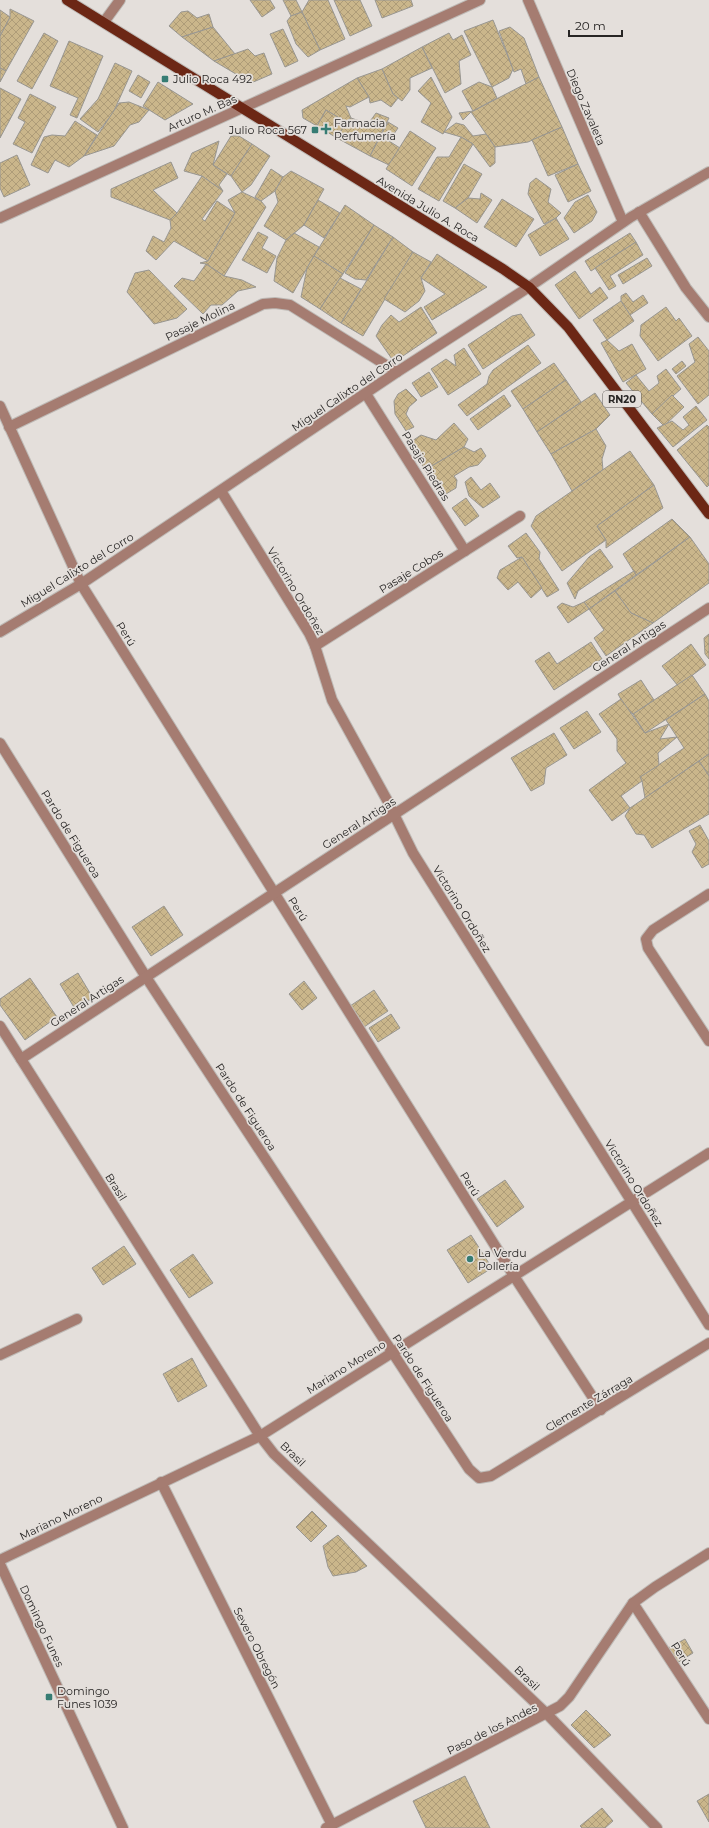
<svg xmlns="http://www.w3.org/2000/svg" width="709" height="1828" viewBox="0 0 709 1828" font-family="Montserrat,sans-serif">
<defs>
<pattern id="building-cross-hatch" width="8" height="8" patternUnits="userSpaceOnUse"><rect width="8" height="8" fill="#cab68b"/><path d="M0 0l8 8M0 8l8-8" fill="none" stroke="#ae9c78"/></pattern>
</defs>
<rect width="100%" height="100%" fill="#e4dfdb"/>
<!-- building -->
<g fill="url(#building-cross-hatch)" stroke="#989691">
<path d="M250,0h20l5,8 -13,9z"/>
<path d="M283,0h13l6,12 -11,4z"/>
<path d="M309,0h19l17,39 -25,11 -18,-38z"/>
<path d="M334,0h26l12,26 -22,10z"/>
<path d="M375,0h36l2,6 -31,12z"/>
<path d="M10,9l24,12 -28,50 -6,-3v-32l10,-19z"/>
<path d="M0,10l10,7 -10,19z"/>
<path d="M188,11l9,7 12,-4 4,13 -31,10 -13,-11 12,-14z"/>
<path d="M302,12l18,38 -12,7 -12,-13 -9,-23 4,-5z"/>
<path d="M493,20l20,49 -4,9 -17,9 -28,-56z"/>
<path d="M213,27l22,27 -21,7 -32,-24z"/>
<path d="M510,27l14,11 15,39 -13,7 -5,-15 -7,3 -15,-41z"/>
<path d="M283,29l15,32 -13,6 -15,-33z"/>
<path d="M44,33l14,8 -26,48 -15,-8z"/>
<path d="M449,33l4,7 9,-5 9,20 -12,6 2,23 -16,9 -23,-46z"/>
<path d="M69,41l34,15 -26,62 -7,-3 8,-17 -28,-12z"/>
<path d="M422,47l10,21 -22,10v12l-8,11 -9,-7 -11,-25z"/>
<path d="M248,49l7,7 9,-3 8,21 -21,9 -37,-22z"/>
<path d="M115,63l17,8 -19,42 -15,19 -18,-13 18,-20z"/>
<path d="M0,68l6,3 -6,11z"/>
<path d="M382,69l11,25 5,4 -7,9 -10,-7 -11,3 -1,-6 -12,-19z"/>
<path d="M138,75l12,7 -9,16 -12,-7z"/>
<path d="M431,77l21,40 -9,17 -22,-12 10,-19 -13,-12z"/>
<path d="M539,77l23,50 -34,15 -33,5 -24,-35 -8,8 -4,-7 14,-2z"/>
<path d="M357,78l12,19 -19,10 -4,-1 5,12 -5,4 -20,-12 -9,16 -14,-8 -1,-8z"/>
<path d="M158,82l35,22 -28,16 -22,-14z"/>
<path d="M479,82l13,5 5,11 -24,13 -11,-20z"/>
<path d="M0,88l21,11 -21,39z"/>
<path d="M30,94l26,13 -24,46 -19,-9 12,-22 -7,-4z"/>
<path d="M129,102l20,8 -10,12 -9,3 -16,21 -30,10 35,-53z"/>
<path d="M326,110l20,12 -9,16 -20,-12z"/>
<path d="M376,113l13,5 -19,38 -33,-18 9,-16 5,-4 17,6z"/>
<path d="M75,121l22,14 -13,21 -15,11 -14,-7 -7,13 -17,-8 13,-28 8,-2 13,1z"/>
<path d="M388,122l10,6 -9,13 11,7 -11,17 -19,-9z"/>
<path d="M456,123l8,2 9,11 13,-2 9,13v16l-5,4 -17,-23 -12,-7 -17,-5z"/>
<path d="M562,127l16,37 -30,12 -16,-36z"/>
<path d="M410,131l26,17 -24,38 -26,-17z"/>
<path d="M231,136h8l13,8 -21,32 -18,-11z"/>
<path d="M461,137l12,7 -34,57 -21,-12 19,-32h12z"/>
<path d="M219,141l-6,24 14,9 -8,11 4,6 -21,-15 -18,-5 8,-18z"/>
<path d="M252,144l18,12 -19,29 -9,7 -11,-16z"/>
<path d="M17,155l13,30 -26,12 -4,-9v-25z"/>
<path d="M171,162l7,16 -25,12 24,23 -7,7 -59,-23v-8z"/>
<path d="M464,164l18,10 -14,24 -13,10 -12,-7z"/>
<path d="M578,164l13,27 -23,11 -13,-27z"/>
<path d="M271,169l12,8 -8,14 -14,10 -6,-4z"/>
<path d="M291,171l33,18 -20,36 -18,15 -22,-14 14,-24 -3,-11 8,-14z"/>
<path d="M202,176l21,15 -21,28 3,2 12,-20 18,12 -27,48 -34,-20 -18,19 -10,-9 7,-15 11,6 7,-14 -1,-8 7,-7z"/>
<path d="M536,178l15,11 -3,13 13,11 -5,5 -12,6 -16,-30 2,-11z"/>
<path d="M242,192l19,9 5,6 -42,69 -18,-12 -6,-1 8,-2 27,-48 -7,-13z"/>
<path d="M481,193l11,7 -15,23 -22,-15 13,-10 12,1z"/>
<path d="M588,195l9,17 -5,9 -18,12 -10,-15 11,-16z"/>
<path d="M502,199l32,20 -18,28 -32,-20z"/>
<path d="M318,200l22,13 -16,25 -20,-13z"/>
<path d="M345,205l29,20 -31,49 -29,-18z"/>
<path d="M556,218l13,21 -29,17 -12,-21z"/>
<path d="M374,225l19,12 -27,43 -11,-1 -10,-6z"/>
<path d="M258,232l10,5 -6,11 14,8 -9,17 -25,-13z"/>
<path d="M294,233l25,14 -26,46 -19,-12 3,-23 9,-18z"/>
<path d="M630,233l6,9 -45,29 -6,-10z"/>
<path d="M393,237l20,15 -50,84 -22,-13z"/>
<path d="M636,242l7,13 -33,21 6,10 -7,4 -14,-22z"/>
<path d="M413,252l18,10 -10,16 4,13 -6,10 -14,11 -21,-13z"/>
<path d="M437,254l50,33 -55,33 -8,-13 21,-13 -24,-16z"/>
<path d="M314,256l29,18 -23,35 -19,-12 6,-29z"/>
<path d="M647,258l5,8 -29,18 -5,-9z"/>
<path d="M206,264l18,12 18,4 14,7 -18,4 -16,14h-11l-8,9 -29,-28 8,-8 12,3z"/>
<path d="M149,270l38,39 -10,9 -23,6 -27,-32 8,-19z"/>
<path d="M575,271l16,23 9,-7 8,11 -29,21 -24,-34z"/>
<path d="M340,278l21,11 -20,34 -21,-14z"/>
<path d="M626,293l7,9 10,-7 5,8 -18,12 -9,-14v-5z"/>
<path d="M621,301l13,20 -27,19 -14,-20z"/>
<path d="M421,307l16,26 -43,29 -18,-26 6,-11 9,-10 8,7z"/>
<path d="M666,307l10,14 3,-3 13,18 -34,25 -18,-25 1,-11z"/>
<path d="M521,314l14,21 -52,34 -15,-24 44,-29z"/>
<path d="M698,337l11,14v44l-11,9 -21,-28 18,-14 -6,-18z"/>
<path d="M607,340l12,11 13,-7 14,25 -23,13 -22,-39z"/>
<path d="M528,345l13,18 -74,53 -9,-11 29,-21 2,-8 4,-6z"/>
<path d="M464,348l17,26 -33,21 -17,-26 15,-10 10,7 -2,-11z"/>
<path d="M682,361l4,5 -10,8 -4,-5z"/>
<path d="M554,363l12,17 -43,29 -12,-18z"/>
<path d="M666,369l15,20 -29,25 -26,-31 10,-8 13,16 10,-8 -2,-7z"/>
<path d="M429,372l9,15 -17,10 -9,-14z"/>
<path d="M566,380l15,22 -44,30 -14,-23z"/>
<path d="M406,389l11,11 -8,7 -3,7 8,13 -8,4 -11,-17 -1,-13 4,-7z"/>
<path d="M595,393l15,22 -14,14 -45,25 -14,-22z"/>
<path d="M504,395l7,11 -33,24 -8,-11z"/>
<path d="M672,395l12,12 -20,19 -12,-12z"/>
<path d="M696,406l11,14 -34,27 -16,-19 15,-7 11,9 6,-5 -6,-8z"/>
<path d="M454,423l14,16 -4,8 -39,23 -16,-27 12,-8 15,5z"/>
<path d="M707,425l2,2v58l-2,2 -30,-37z"/>
<path d="M596,429l10,17 -4,13 1,11 -31,21 -21,-37z"/>
<path d="M464,447l10,5 7,-4 5,8 -8,9 -9,2 -15,9 3,4 -1,8 -15,9 -16,-27z"/>
<path d="M630,451l24,34 -57,41 9,14 -44,31 -31,-45 5,-10z"/>
<path d="M471,477l10,13 9,-7 10,14 -17,11 -14,-12 -4,-14z"/>
<path d="M654,485l9,23 -57,40v-8l-9,-14z"/>
<path d="M466,498l13,18 -14,10 -13,-18z"/>
<path d="M672,519l18,18 -54,38 -13,-21z"/>
<path d="M526,533l14,19 -1,7 20,31 -12,7 -25,-40 -5,1 -9,-12z"/>
<path d="M690,537l19,27v19l-56,40 -22,-10 -16,-22z"/>
<path d="M600,549l13,18 -35,24 -3,8 -8,-16 22,-26z"/>
<path d="M522,557l20,31 -11,10 -13,-16 -10,8 -11,-12 3,-8z"/>
<path d="M634,571l2,4 -47,34 -5,-7z"/>
<path d="M615,591l16,22 22,10 -47,33 -12,-18 10,-8 -15,-21z"/>
<path d="M584,602l5,7 -21,14 -11,-16 5,-4 11,4z"/>
<path d="M709,634v25l-4,-5 -1,-16z"/>
<path d="M591,642l11,17 -48,31 -19,-29 14,-9 8,12z"/>
<path d="M691,644l15,21 -28,21 -16,-20z"/>
<path d="M692,675l13,19 -60,39 -12,-19z"/>
<path d="M641,680l13,20 -21,14 -8,-7 -7,-13z"/>
<path d="M705,694l4,7v53l-64,44 -3,-17 -2,-4 44,-29 -18,-28z"/>
<path d="M621,699l24,34 24,-9 -9,15 17,-2 -19,16 1,12 -19,12 2,4 -21,15 9,12 -18,13 -23,-31 37,-27 -9,-12v-12l-18,-25z"/>
<path d="M587,711l14,21 -27,17 -14,-21z"/>
<path d="M554,733l13,22 -21,13 -2,16 -13,7 -20,-33z"/>
<path d="M709,754v22l-10,-15z"/>
<path d="M699,761l10,15v38l-57,34 -8,-13 -8,-1 -11,-18 5,-8z"/>
<path d="M700,825l9,16v23l-7,4 -10,-16 4,-8 -7,-13z"/>
<path d="M164,906l19,29 -32,21 -19,-29z"/>
<path d="M78,973l15,25 -18,11 -15,-25z"/>
<path d="M30,978l27,39 -32,23 -25,-35v-6z"/>
<path d="M304,981l13,17 -15,12 -13,-16z"/>
<path d="M374,990l14,21 -24,16 -14,-21z"/>
<path d="M391,1014l9,14 -22,14 -9,-14z"/>
<path d="M505,1180l19,27 -27,20 -20,-28z"/>
<path d="M471,1235l21,33 -24,15 -21,-33z"/>
<path d="M124,1246l12,18 -33,21 -11,-17z"/>
<path d="M193,1254l20,29 -24,15 -19,-28z"/>
<path d="M192,1358l15,28 -29,16 -15,-28z"/>
<path d="M312,1511l15,15 -16,16 -15,-15z"/>
<path d="M338,1535l29,31 -11,6 -23,4 -5,-9 -5,-21z"/>
<path d="M685,1639l8,14 -16,10 -9,-15z"/>
<path d="M586,1710l25,25 -17,13 -23,-23z"/>
<path d="M465,1776l25,52h-64l-13,-27z"/>
<path d="M709,1794v28l-12,-21z"/>
<path d="M602,1808l11,13 -8,7h-23l-2,-2z"/>
</g>
<g fill="none" stroke-linecap="round" stroke-linejoin="round">
<defs>
<g id="minor">
<path d="M528,0l95,222"/>
<path d="M104,22l16,-22"/>
<path d="M639,212l47,76 23,29"/>
<path d="M0,218l480,-218"/>
<path d="M366,394l99,157"/>
<path d="M0,406l81,178 433,692 87,134"/>
<path d="M9,427l254,-123 12,-1 15,2 107,67"/>
<path d="M221,491l88,142 6,13 17,54 55,100 26,53 296,472"/>
<path d="M0,632l81,-48 316,-212 132,-85 102,-70 78,-45"/>
<path d="M315,646l205,-130"/>
<path d="M0,743l146,234 323,492 10,9 12,-2 218,-133"/>
<path d="M709,894l-56,36 -7,9 2,9 61,93"/>
<path d="M0,1026l260,410 14,18 273,260 110,114"/>
<path d="M21,1059l688,-451"/>
<path d="M0,1355l77,-36"/>
<path d="M161,1482l171,343"/>
<path d="M0,1560l260,-124 449,-283"/>
<path d="M0,1564l123,264"/>
<path d="M633,1603l76,116"/>
<path d="M326,1828l234,-122 9,-9 64,-94 22,-16 54,-34"/>
</g>
<path id="major" d="M67,0l436,269 26,18 39,40 141,187"/>
</defs>
<!-- minor casing -->
<use href="#minor" stroke="#bebab6" stroke-width="12"/>
<!-- major casing -->
<use href="#major" stroke="#bebab6" stroke-width="12"/>
<!-- minor -->
<use href="#minor" stroke="#a57c71" stroke-width="10"/>
<!-- major -->
<use href="#major" stroke="#6c2715" stroke-width="10"/>
</g>
<!-- markers -->
<g fill="#367c73" stroke="#e4dfdb" stroke-width="1.5">
<rect x="161" y="75" width="8" height="8" rx="2"/>
<path d="M324 123h4v4h4v4h-4v4h-4v-4h-4v-4h4z"/>
<rect x="311" y="126" width="8" height="8" rx="2"/>
<circle cx="470" cy="1259" r="4"/>
<rect x="45" y="1693" width="8" height="8" rx="2"/>
</g>
<g text-anchor="middle" dominant-baseline="central" stroke-width="3.5" stroke-linejoin="round" paint-order="stroke">
<!-- shield labels -->
<rect fill="#e4dfdb" stroke="#605d5b" stroke-width="1" x="603" y="391" width="38" height="16" rx="3"/>
<g font-size="10" font-weight="bold" fill="#272524">
<text x="622" y="399">RN20</text>
</g>
<!-- poi labels -->
<g font-size="11" fill="#272524" stroke="#e4dfdb" text-anchor="start">
<text x="173" y="79">Julio Roca 492</text>
<text x="334" y="123">Farmacia<tspan x="334" dy="13">Perfumería</tspan></text>
<text x="307" y="130" text-anchor="end">Julio Roca 567</text>
<text x="478" y="1253">La Verdu<tspan x="478" dy="13">Pollería</tspan></text>
<text x="57" y="1691">Domingo<tspan x="57" dy="13">Funes 1039</tspan></text>
</g>
<!-- street labels -->
<g font-size="11" fill="#272524" stroke="#e4dfdb">
<text transform="translate(586 107) rotate(67)">Diego Zavaleta</text>
<text transform="translate(202 113) rotate(-24)">Arturo M. Bas</text>
<text transform="translate(428 209) rotate(31)">Avenida Julio A. Roca</text>
<text transform="translate(200 321) rotate(-26)">Pasaje Molina</text>
<text transform="translate(347 392) rotate(-34)">Miguel Calixto del Corro</text>
<text transform="translate(426 466) rotate(58)">Pasaje Piedras</text>
<text transform="translate(77 570) rotate(-32)">Miguel Calixto del Corro</text>
<text transform="translate(411 571) rotate(-32)">Pasaje Cobos</text>
<text transform="translate(296 591) rotate(59)">Victorino Ordoñez</text>
<text transform="translate(126 634) rotate(58)">Perú</text>
<text transform="translate(629 646) rotate(-33)">General Artigas</text>
<text transform="translate(359 823) rotate(-33)">General Artigas</text>
<text transform="translate(71 834) rotate(58)">Pardo de Figueroa</text>
<text transform="translate(298 909) rotate(58)">Perú</text>
<text transform="translate(462 909) rotate(58)">Victorino Ordoñez</text>
<text transform="translate(87 1001) rotate(-33)">General Artigas</text>
<text transform="translate(246 1107) rotate(57)">Pardo de Figueroa</text>
<text transform="translate(634 1183) rotate(58)">Victorino Ordoñez</text>
<text transform="translate(470 1184) rotate(58)">Perú</text>
<text transform="translate(116 1187) rotate(58)">Brasil</text>
<text transform="translate(346 1367) rotate(-32)">Mariano Moreno</text>
<text transform="translate(423 1378) rotate(57)">Pardo de Figueroa</text>
<text transform="translate(589 1403) rotate(-31)">Clemente Zárraga</text>
<text transform="translate(293 1454) rotate(45)">Brasil</text>
<text transform="translate(61 1517) rotate(-26)">Mariano Moreno</text>
<text transform="translate(42 1626) rotate(65)">Domingo Funes</text>
<text transform="translate(257 1648) rotate(63)">Severo Obregón</text>
<text transform="translate(681 1654) rotate(57)">Perú</text>
<text transform="translate(527 1678) rotate(44)">Brasil</text>
<text transform="translate(492 1729) rotate(-27)">Paso de los Andes</text>
</g>
</g>
<!-- scale -->
<path d="M569 30v6h53v-6" fill="none" stroke="#272524" stroke-width="2"/>
<text x="575" y="30" font-size="12" fill="#272524" stroke="#e4dfdb" stroke-width="3" paint-order="stroke">20 m</text>
</svg>
